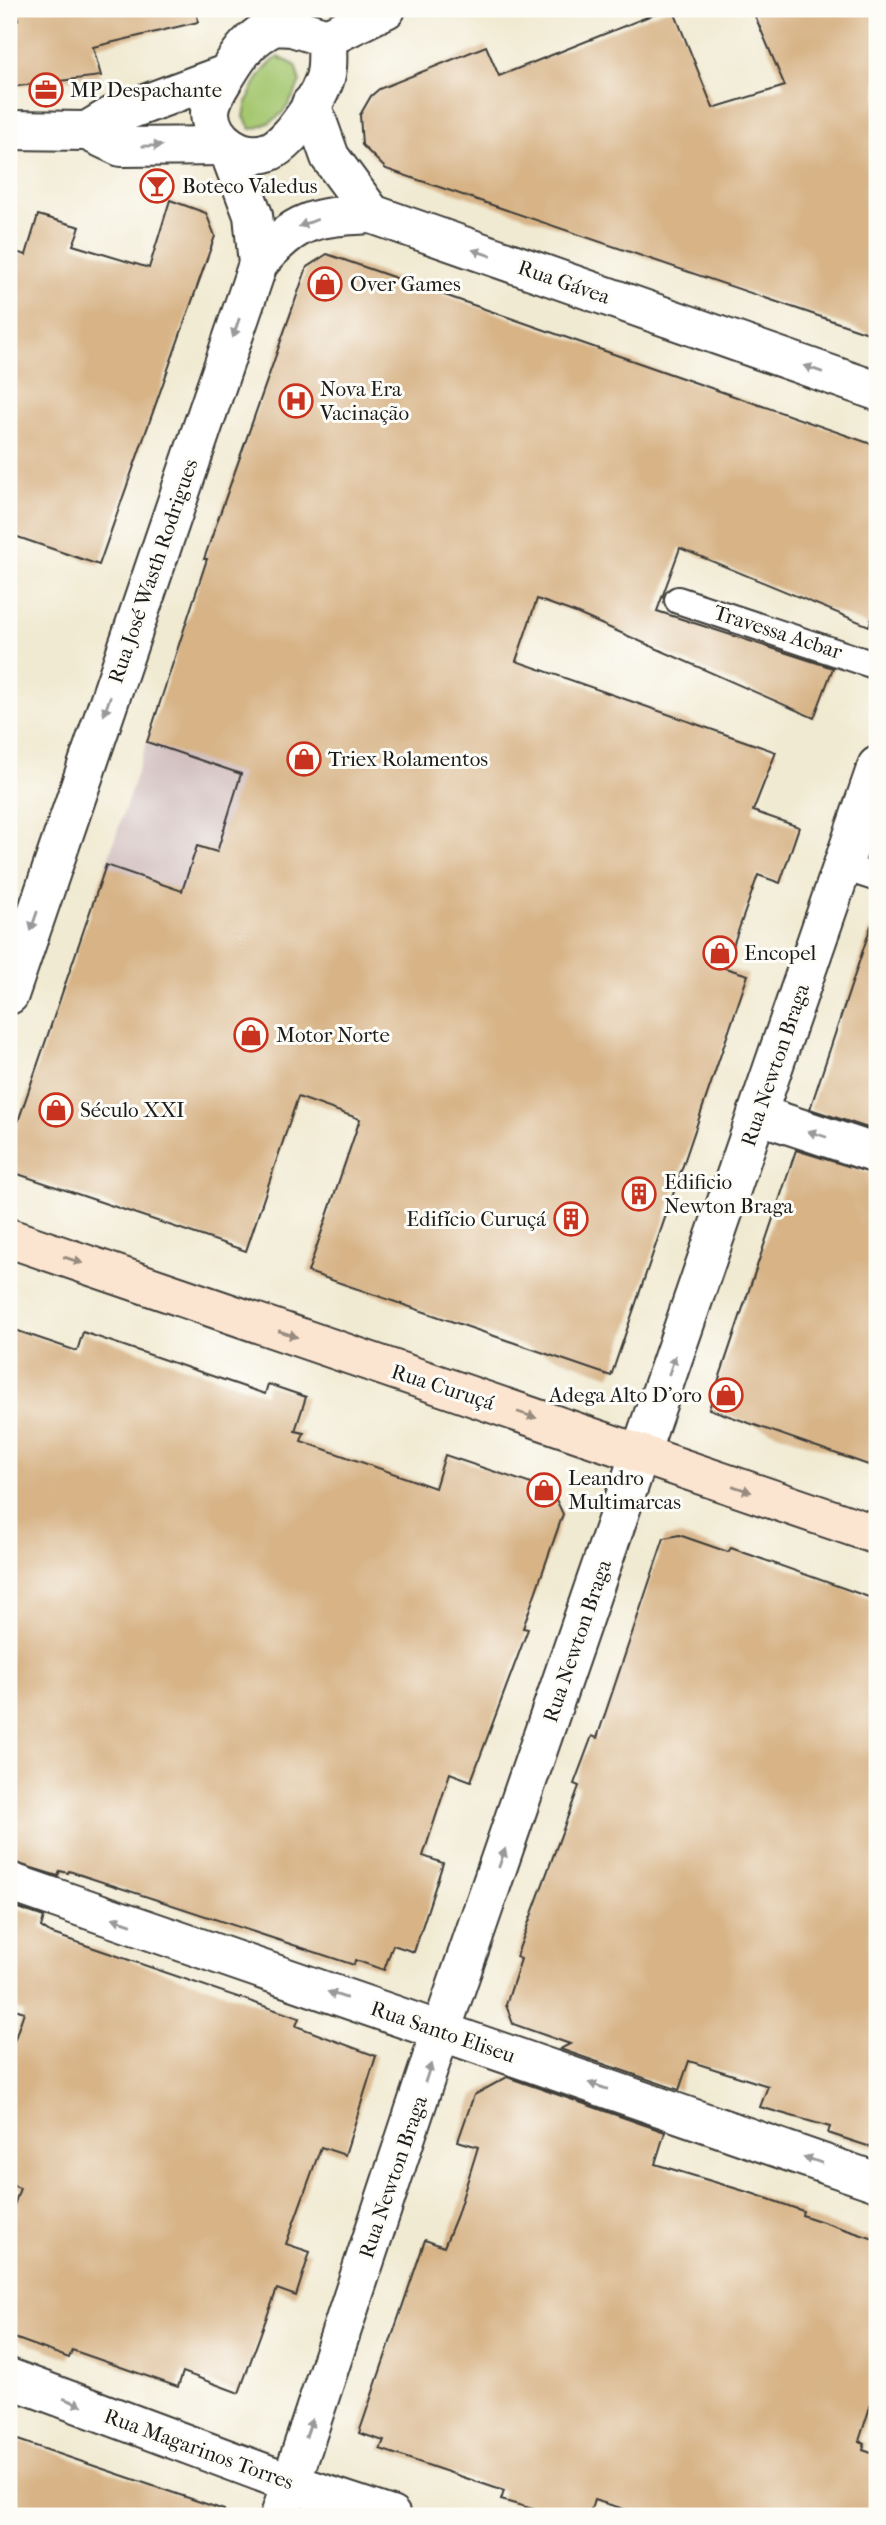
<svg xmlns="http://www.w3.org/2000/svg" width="886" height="2525" viewBox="0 0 886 2525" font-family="'IM FELL French Canon',serif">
<rect width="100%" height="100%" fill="#fdfcf7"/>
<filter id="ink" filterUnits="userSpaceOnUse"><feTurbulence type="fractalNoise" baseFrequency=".0143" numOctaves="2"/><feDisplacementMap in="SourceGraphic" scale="14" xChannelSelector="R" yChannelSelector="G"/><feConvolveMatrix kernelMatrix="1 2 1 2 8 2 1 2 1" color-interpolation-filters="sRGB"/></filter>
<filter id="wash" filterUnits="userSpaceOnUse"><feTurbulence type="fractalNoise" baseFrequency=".00686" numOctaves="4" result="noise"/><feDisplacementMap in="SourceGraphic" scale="28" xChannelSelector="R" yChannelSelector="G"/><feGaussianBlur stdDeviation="1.57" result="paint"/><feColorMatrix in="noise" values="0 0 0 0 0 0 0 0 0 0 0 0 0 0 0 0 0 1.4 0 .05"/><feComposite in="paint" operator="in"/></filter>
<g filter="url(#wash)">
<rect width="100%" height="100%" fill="#f1ead2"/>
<!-- industrial -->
<path fill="#d2bfc0" d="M147,742l233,79 -153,86 -121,-42z"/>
<!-- green -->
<path fill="#a5c770" stroke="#607246" stroke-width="2" d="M278,57l17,8 5,17c-11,26 -21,41 -49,47l-7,-12c3,-23 15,-46 34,-60z"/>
<g id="blocks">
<!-- building -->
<g fill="#d7b386">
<path d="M17,9h179l2,13 -105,25 8,29 -92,11 1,-66 8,-1z"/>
<path d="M667,9h6l40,99 72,-22 -33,-77h125v327l-491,-167 -24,-24 -2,-30 11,-19 8,-7 107,-43 13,30z"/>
<path d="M170,200l36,13 9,23 -116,329 -90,-31v-284l17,5 12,-40 42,12 -7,18 76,23z"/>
<path d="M327,254l550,192v158l-8,22 -189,-78 -23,63 176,57 -19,50 -238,-105 -39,-14 -21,62 260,91 -23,59 46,16 -19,56 -22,-8 -33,93 23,7 -137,401 -303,-104 52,-153 -62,-22 -52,154 -237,-80v-23l97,-283 76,26 15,-45 20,6 24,-78 -94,-32 60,-183h-3l103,-292z"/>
<path d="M871,926l6,1v204l-67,-22z"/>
<path d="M796,1150l81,25v293l-168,-59z"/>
<path d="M9,1328l68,23 6,-19 182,62 3,-10 38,13 -11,34 9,2 -3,8 134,47 10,-33 107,36 11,23 -40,114 5,1 -57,152 -21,-8 -27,83 20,7 -29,89 -21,-7 -9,25 -29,-10 -1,5 -285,-94 -1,2 -8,-2 -2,5 -49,-15z"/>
<path d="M679,1535l49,17 3,-4 146,52v549l-49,-16 2,-6 -70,-20 8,-21 -79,-25 -10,29 -119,-41 10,-5 -57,-20 -7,-19 15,-46 -5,-2 63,-171 -5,-2 18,-48 5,2 67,-200z"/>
<path d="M9,1905l35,12 -3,10 9,6 249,85 -3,8 80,30 -31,99 -24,-8 -35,97 24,8 -14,44 -19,-7 -38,104 -56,-21 -5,15 -106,-37 -3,8 -60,-22v-116l11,-32 -11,-4v-128l15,-44 -15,-5z"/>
<path d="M507,2077l158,55 -10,32 99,30 49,17 -1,4 75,25v145l-18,56 6,2 -2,7 14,5v61h-229l-54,-16 -5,16h-31l-57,-16 3,-9 -124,-42 4,-8 -25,-8 66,-193 19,7 13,-32 21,-68 -20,-6 16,-46z"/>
<path d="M9,2437l215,73 -1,6h-197l-17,-6z"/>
</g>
</g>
</g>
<g filter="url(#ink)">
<use href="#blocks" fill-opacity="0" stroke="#3c3b37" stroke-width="2"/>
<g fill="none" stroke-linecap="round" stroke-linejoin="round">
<defs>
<g id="service">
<path d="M678,600l199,66"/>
<path d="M843,867l34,11"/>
</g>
<g id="minor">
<path d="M757,1114l120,40"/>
<path d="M9,1882l868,300"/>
<path d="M9,2378l282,105 100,33"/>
<path d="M280,2516l161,-485 436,-1265"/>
</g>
<g id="tertiary">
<path d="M275,26l17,1 35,11c0,14 2,30 -3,43 -8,21 -35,64 -56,71 -25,9 -57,-11 -58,-39 0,-14 10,-28 17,-39 14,-23 24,-37 48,-48z"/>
<path d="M327,38l59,-29"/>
<path d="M311,104l19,53 42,57 505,177"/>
<path d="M9,130l78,1 34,16 106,-1"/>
<path d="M87,131l23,-14 116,-43"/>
<path d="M258,264c38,-46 57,-47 114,-50"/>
<path d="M9,995l249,-731 -5,-49 -26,-69"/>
</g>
<path id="secondary" d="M9,1238l868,297"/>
</defs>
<!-- service casing -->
<use href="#service" stroke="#3c3b37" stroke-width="30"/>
<!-- minor casing -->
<use href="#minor" stroke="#3c3b37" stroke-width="42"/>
<!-- tertiary casing -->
<use href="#tertiary" stroke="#3c3b37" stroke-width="42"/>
<!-- secondary casing -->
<use href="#secondary" stroke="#3c3b37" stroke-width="42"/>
<!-- service -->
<use href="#service" stroke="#fff" stroke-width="26"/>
<!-- minor -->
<use href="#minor" stroke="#fff" stroke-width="38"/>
<!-- tertiary -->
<use href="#tertiary" stroke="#fff" stroke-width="38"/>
<!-- secondary -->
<use href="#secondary" stroke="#fce5d0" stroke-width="38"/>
</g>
<!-- one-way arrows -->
<defs><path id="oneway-solid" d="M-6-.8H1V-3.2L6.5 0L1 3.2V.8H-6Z" transform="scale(1.75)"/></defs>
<g fill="#999">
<use href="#oneway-solid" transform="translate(152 146) rotate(-1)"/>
<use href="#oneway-solid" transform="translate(308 223) rotate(159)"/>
<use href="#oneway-solid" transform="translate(482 253) rotate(-161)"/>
<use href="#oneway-solid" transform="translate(236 328) rotate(109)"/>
<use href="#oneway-solid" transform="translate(813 369) rotate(-161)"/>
<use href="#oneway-solid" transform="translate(107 706) rotate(109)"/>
<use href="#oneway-solid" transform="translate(34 921) rotate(109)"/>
<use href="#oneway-solid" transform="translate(817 1134) rotate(-162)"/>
<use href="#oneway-solid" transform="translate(672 1365) rotate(-71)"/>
<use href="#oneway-solid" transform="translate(502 1858) rotate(-71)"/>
<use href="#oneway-solid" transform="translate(122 1921) rotate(-161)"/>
<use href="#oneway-solid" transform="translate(337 1995) rotate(-161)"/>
<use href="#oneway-solid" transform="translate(428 2073) rotate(-72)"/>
<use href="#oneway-solid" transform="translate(598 2086) rotate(-161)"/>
<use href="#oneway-solid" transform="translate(813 2160) rotate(-161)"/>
<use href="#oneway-solid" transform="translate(73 2402) rotate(20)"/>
<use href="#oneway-solid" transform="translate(309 2428) rotate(-71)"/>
</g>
<g fill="#978b7f">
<use href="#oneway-solid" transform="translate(73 1260) rotate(19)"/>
<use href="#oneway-solid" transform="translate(288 1334) rotate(19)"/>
<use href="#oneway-solid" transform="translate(527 1415) rotate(18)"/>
<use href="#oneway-solid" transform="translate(742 1489) rotate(19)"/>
</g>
</g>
<!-- icons -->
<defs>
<symbol id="office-ring" viewBox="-11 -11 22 22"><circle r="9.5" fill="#fdfcf7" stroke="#c8321e" stroke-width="1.5"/><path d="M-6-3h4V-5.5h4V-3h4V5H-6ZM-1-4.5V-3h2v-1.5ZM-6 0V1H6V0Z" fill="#c8321e"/></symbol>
<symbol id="bar-ring" viewBox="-11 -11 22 22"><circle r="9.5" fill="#fdfcf7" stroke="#c8321e" stroke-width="1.5"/><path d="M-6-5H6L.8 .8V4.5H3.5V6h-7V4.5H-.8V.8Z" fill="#c8321e"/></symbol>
<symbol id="shop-ring" viewBox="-11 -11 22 22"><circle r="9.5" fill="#fdfcf7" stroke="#c8321e" stroke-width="1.5"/><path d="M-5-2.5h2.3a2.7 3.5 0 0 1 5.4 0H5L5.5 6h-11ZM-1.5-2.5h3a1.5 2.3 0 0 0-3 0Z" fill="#c8321e"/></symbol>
<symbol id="hospital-ring" viewBox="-11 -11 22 22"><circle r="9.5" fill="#fdfcf7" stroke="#c8321e" stroke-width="1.5"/><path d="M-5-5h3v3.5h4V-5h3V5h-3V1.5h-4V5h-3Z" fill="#c8321e"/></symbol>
<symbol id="building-ring" viewBox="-11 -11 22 22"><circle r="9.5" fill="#fdfcf7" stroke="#c8321e" stroke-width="1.5"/><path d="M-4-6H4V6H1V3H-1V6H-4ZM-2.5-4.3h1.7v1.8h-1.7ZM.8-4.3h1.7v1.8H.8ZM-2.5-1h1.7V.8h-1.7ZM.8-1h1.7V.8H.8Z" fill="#c8321e"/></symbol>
</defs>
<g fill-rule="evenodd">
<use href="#office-ring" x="27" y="71" width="38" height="38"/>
<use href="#bar-ring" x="138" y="167" width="38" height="38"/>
<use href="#shop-ring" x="306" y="265" width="38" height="38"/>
<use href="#hospital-ring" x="277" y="382" width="38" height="38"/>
<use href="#shop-ring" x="285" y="740" width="38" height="38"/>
<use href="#shop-ring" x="701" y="934" width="38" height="38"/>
<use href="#shop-ring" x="232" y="1016" width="38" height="38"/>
<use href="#shop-ring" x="37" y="1091" width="38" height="38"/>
<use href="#building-ring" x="620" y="1175" width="38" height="38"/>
<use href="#building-ring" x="552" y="1200" width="38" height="38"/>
<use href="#shop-ring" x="707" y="1376" width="38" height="38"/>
<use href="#shop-ring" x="525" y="1471" width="38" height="38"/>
</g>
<g text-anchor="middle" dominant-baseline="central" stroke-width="6" stroke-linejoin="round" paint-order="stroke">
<!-- poi labels -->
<g font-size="21" fill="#1c1c1c" stroke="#fdfcf7" text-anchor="start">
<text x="70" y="90">MP Despachante</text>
<text x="182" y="186">Boteco Valedus</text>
<text x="350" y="284">Over Games</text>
<text x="320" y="389">Nova Era<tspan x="320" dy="24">Vacinação</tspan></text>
<text x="328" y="759">Triex Rolamentos</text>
<text x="744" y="953">Encopel</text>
<text x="276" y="1035">Motor Norte</text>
<text x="80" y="1110">Século XXI</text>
<text x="664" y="1182">Edificio<tspan x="664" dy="24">Newton Braga</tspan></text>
<text x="546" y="1219" text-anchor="end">Edifício Curuçá</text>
<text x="702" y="1395" text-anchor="end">Adega Alto D'oro</text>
<text x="568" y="1478">Leandro<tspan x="568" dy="24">Multimarcas</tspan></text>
</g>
<!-- street labels -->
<g font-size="21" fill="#1c1c1c" stroke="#fdfcf7">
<text transform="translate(564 282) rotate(19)">Rua Gávea</text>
<text transform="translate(153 571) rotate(-71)">Rua José Wasth Rodrigues</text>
<text transform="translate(778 632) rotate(18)">Travessa Acbar</text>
<text transform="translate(775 1065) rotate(-71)">Rua Newton Braga</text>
<text transform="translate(443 1387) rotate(18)">Rua Curuçá</text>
<text transform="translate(577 1641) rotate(-71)">Rua Newton Braga</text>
<text transform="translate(443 2032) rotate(19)">Rua Santo Eliseu</text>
<text transform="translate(393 2177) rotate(-71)">Rua Newton Braga</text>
<text transform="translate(199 2449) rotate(20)">Rua Magarinos Torres</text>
</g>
</g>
<!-- margin -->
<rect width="886" height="2525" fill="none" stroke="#fdfcf7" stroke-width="35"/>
</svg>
